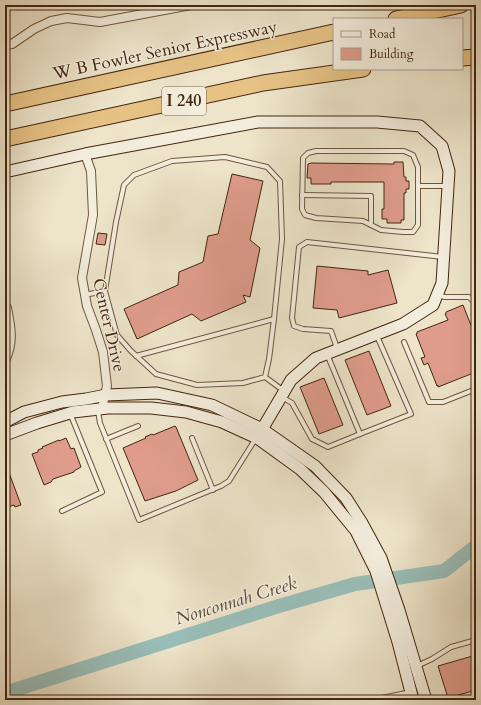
<svg xmlns="http://www.w3.org/2000/svg" width="481" height="705" viewBox="0 0 481 705" font-family="Cardo,serif">
<rect width="100%" height="100%" fill="#ede4ca"/>
<filter id="stains"><feTurbulence type="fractalNoise" baseFrequency=".005" numOctaves="4"/><feColorMatrix values="0 0 0 0 .2 0 0 0 0 .09 0 0 0 0 .02 0 0 0 .5 -.17"/></filter>
<radialGradient id="worn" r=".72"><stop offset=".6" stop-color="#630" stop-opacity="0"/><stop offset="1" stop-color="#630" stop-opacity=".3"/></radialGradient>
<g fill="none" stroke-linecap="round" stroke-linejoin="round">
<!-- river -->
<path stroke="#99beb9" stroke-width="14" d="M5,695l6,-4 268,-85 76,-22 89,-13 32,-25"/>
</g>
<!-- building -->
<g fill="#df9c8c" stroke="#43260f">
<path d="M394,162h9l1,15h2v4h3v8h-3v4h-2v27h-3v3h-14v-4h-5v-10h2v-27h-53v2h-20v-6h-4l1,-14 3,-1 83,1z"/>
<path d="M232,174l31,7 -13,59 10,8 -10,49 -7,-2 3,7 -45,19 -9,-7 -55,25 -13,-30 54,-24 1,-13 24,-10 5,-26 10,-2z"/>
<path d="M98,233l9,1 -2,11 -9,-1z"/>
<path d="M317,266l51,5v4l20,-5 9,33 -58,15 -2,-8 -24,-2z"/>
<path d="M463,305l13,33v34l-38,15v-2l-1,1 -9,-23 -4,2 -3,-7 4,-1 -9,-23h1v-2l31,-12 -3,-6h1v-2z"/>
<path d="M369,351l22,55 -24,9 -22,-55z"/>
<path d="M324,378l19,47 -24,9 -19,-47z"/>
<path d="M175,426l1,1 22,53 -22,11 -31,10 -22,-53 23,-10 -1,-1 7,-3 1,1z"/>
<path d="M66,438l5,11 3,-1 7,19 -7,4v1l-21,7 -2,3 -7,3 -12,-31 6,-2v-2l5,-2 -1,-1 17,-7v1z"/>
<path d="M5,462l16,43 -6,2 -1,-2 -9,3z"/>
<path d="M476,655v35l-28,8 -10,-32z"/>
</g>
<g fill="none" stroke-linecap="round" stroke-linejoin="round">
<defs>
<g id="lane">
<path d="M418,186v39l-5,7h-10l-22,-2 -18,-9 -47,-3 -11,-3 -3,-6 1,-51 5,-5 8,-2h88l9,4 5,12v19h29"/>
<path d="M302,195l69,1v29"/>
<path d="M84,295l21,-4"/>
<path d="M437,295l8,2h24l7,7"/>
<path d="M404,342l25,60h14l33,-13"/>
<path d="M337,348l-6,-17 -28,-2 -9,-3 -2,-8 7,-71 8,-5 136,15"/>
<path d="M136,356l138,-37"/>
<path d="M265,377l-22,6 -46,2 -41,-11 -25,-23 -14,-16 -12,-44 11,-69 8,-37 10,-10 38,-14 53,-4 42,10 13,14 2,58 -8,80 -5,40 -4,18 19,14"/>
<path d="M282,397l10,6 20,36 16,8 32,-13 -33,-80"/>
<path d="M98,411l2,12 39,97 82,-34 8,-5 27,-43"/>
<path d="M360,434l51,-20 -34,-78"/>
<path d="M192,438l21,52"/>
<path d="M106,439l32,-13"/>
<path d="M62,511l40,-19 -32,-79"/>
<path d="M417,666l15,-7 19,-12 25,-7"/>
<path d="M368,700l9,-1"/>
<path d="M377,700v-1l34,-7"/>
</g>
<g id="street">
<path d="M5,45l7,-1 22,-15 17,-8 16,-3 33,4 91,-17"/>
<path d="M85,154l6,17 2,44 -11,63 5,28 9,24 7,22 4,34 -5,22"/>
<path d="M5,305l2,3c4,20 7,34 -2,53"/>
</g>
<g id="secondary">
<path d="M5,172l80,-18 173,-32h119l43,4 22,20 7,25 -7,112 -9,22 -30,19 -87,34 -25,22 -34,58"/>
<path d="M5,422l19,-10 38,-10 24,-3 20,-4 51,-2 55,12 50,24 53,37 31,32 16,25 19,35 18,52 27,90"/>
<path d="M5,435l32,-12 36,-11 35,-4h43l35,4 36,10 35,16 43,31 24,23 32,39 20,40 22,71 15,58"/>
</g>
<g id="highway">
<path d="M396,19l65,-14"/>
<path d="M462,58l14,-1"/>
<path d="M5,104l329,-72"/>
<path d="M5,139l258,-56 100,-14"/>
</g>
</defs>
<!-- lane casing -->
<use href="#lane" stroke="#6e563e" stroke-width="6"/>
<!-- street casing -->
<use href="#street" stroke="#6e563e" stroke-width="10"/>
<!-- secondary casing -->
<use href="#secondary" stroke="#43260f" stroke-width="13"/>
<!-- highway casing -->
<use href="#highway" stroke="#43260f" stroke-width="17"/>
<!-- lane -->
<use href="#lane" stroke="#f3eddd" stroke-width="4"/>
<!-- street -->
<use href="#street" stroke="#f3eddd" stroke-width="8"/>
<!-- secondary -->
<use href="#secondary" stroke="#f3eddd" stroke-width="11"/>
<!-- highway -->
<use href="#highway" stroke="#e6c285" stroke-width="15"/>
</g>
<g text-anchor="middle" dominant-baseline="central" stroke-width="3" stroke-linejoin="round" paint-order="stroke">
<!-- shield labels -->
<rect fill="#f3eddd" stroke="#78624d" stroke-width="1" x="162" y="87" width="44" height="28" rx="3"/>
<g font-size="16" font-weight="bold" fill="#43260f">
<text x="184" y="101">I 240</text>
</g>
<!-- street labels -->
<g font-size="17" fill="#43260f" stroke="#f3eddd">
<text transform="translate(165 50) rotate(-12)">W B Fowler Senior Expressway</text>
<text transform="translate(109 325) rotate(77)">Center Drive</text>
</g>
<!-- water labels -->
<g font-size="18" font-style="italic" fill="#584c3a" stroke="#f3eddd">
<text transform="translate(236 601) rotate(-17)">Nonconnah Creek</text>
</g>
</g>
<!-- margin -->
<rect width="481" height="705" fill="none" stroke="#ede4ca" stroke-width="20"/>
<rect x="6" y="6" width="469" height="693" fill="none" stroke="#43260f" stroke-width="2"/>
<rect x="10" y="10" width="461" height="685" fill="none" stroke="#43260f"/>
<!-- legend -->
<rect x="333" y="18" width="130" height="52" fill="#f3eddd" stroke="#ad9d8b"/>
<rect x="341" y="31" width="20" height="6" fill="#f3eddd" stroke="#ad9d8b"/>
<text x="369" y="38" font-size="12" fill="#43260f">Road</text>
<rect x="341" y="48" width="20" height="12" fill="#df9c8c" stroke="#ad9d8b"/>
<text x="369" y="58" font-size="12" fill="#43260f">Building</text>
<rect width="100%" height="100%" filter="url(#stains)"/>
<rect width="100%" height="100%" fill="url(#worn)"/>
</svg>
